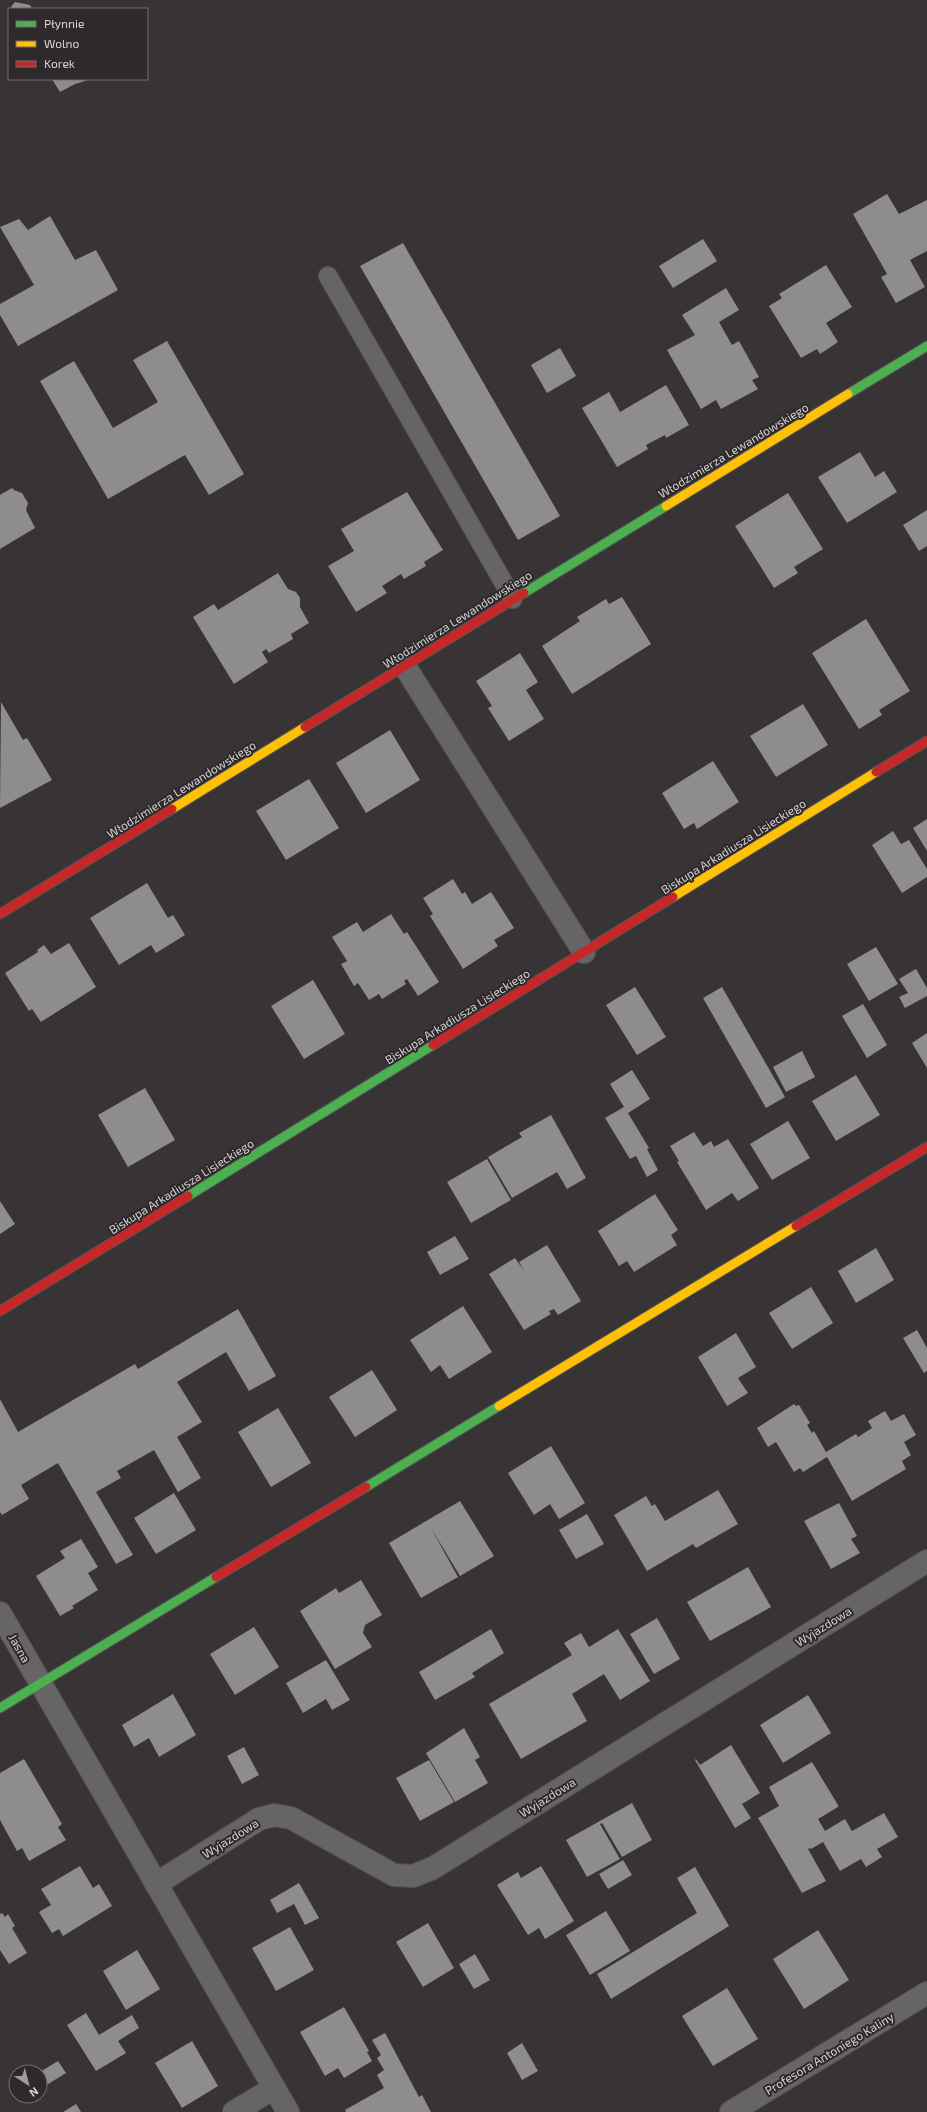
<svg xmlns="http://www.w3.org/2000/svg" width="927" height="2112" viewBox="0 0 927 2112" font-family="'Exo 2',sans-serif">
<rect width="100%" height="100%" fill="#383436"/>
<!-- building -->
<g fill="#8f8c8d">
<path d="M15,2l15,3 2,4h-20l-1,-2z"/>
<path d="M52,79h39l-16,5 -15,8z"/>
<path d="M887,194l12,20 28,-14v51l-17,9 15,27 -29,16 -15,-26 6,-3 -34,-60z"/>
<path d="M50,216l25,44 21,-10 22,40 -100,56 -18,-31v-11l34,-19 -34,-58 19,-8 9,11z"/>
<path d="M703,239l14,22 -44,27 -14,-22z"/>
<path d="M403,243l157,273 -42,24 -158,-274z"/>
<path d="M826,265l26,42 -26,16 12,19 -18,12 -3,-5 -16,9 -32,-52 13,-8 -3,-4z"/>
<path d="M726,288l13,22 -20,12 13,23 7,-4 20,36 -7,3 6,9 -37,20 -5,-9 -15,9 -34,-59 28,-15 -13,-20z"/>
<path d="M167,341l77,133 -35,21 -24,-40 -77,44 -68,-118 34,-20 39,67 45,-26 -25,-42z"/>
<path d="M560,348l16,28 -29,17 -16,-28z"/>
<path d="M666,385l23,40 -23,13 -1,-3 -19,10 2,4 -31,18 -35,-59 27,-16 11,20z"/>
<path d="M860,452l15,25 9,-6 13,21 -50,31 -29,-46z"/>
<path d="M12,488l2,2 8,3 6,10 -2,7 9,18 -35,21v-54z"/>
<path d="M407,492l36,58 -19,12 2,4 -22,13 -3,-5 -19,12 5,7 -31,19 -28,-46 26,-15 -13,-22z"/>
<path d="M788,493l35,56 -29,18 4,6 -24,15 -39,-62z"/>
<path d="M927,510v36l-8,5 -16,-26z"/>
<path d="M278,573l10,16 8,3 4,6v9l9,16 -18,11 2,5 -24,14 -3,-4 -4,3 6,10 -34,22 -41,-67 21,-13 4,6z"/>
<path d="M622,597l29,47 -79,50 -30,-48 38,-25 -3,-4 29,-18 3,5z"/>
<path d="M866,619l44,72 -31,19 3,5 -23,14 -47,-76z"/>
<path d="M520,653l18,29 -12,8 18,29 -35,22 -21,-33 4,-2 -16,-25z"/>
<path d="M1,702l22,38 4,-2 25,42 -52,28z"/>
<path d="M803,704l25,41 -52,32 -26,-41z"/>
<path d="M390,730l30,50 -54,33 -30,-50z"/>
<path d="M713,761l26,41 -42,27 -3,-6 -10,6 -22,-36z"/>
<path d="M309,779l30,49 -53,32 -30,-49z"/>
<path d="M927,819v32l-14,-23z"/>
<path d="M893,831l8,13 8,-4 18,29v8l-25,16 -30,-48z"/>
<path d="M453,879l9,15 3,-2 7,12 19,-12 23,36 -20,12 4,6 -35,23 -33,-53 3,-2 -10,-16z"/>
<path d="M147,883l21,35 5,-3 12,20 -29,18 -5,-8 -32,20 -29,-47z"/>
<path d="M391,914l13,20 3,-2 32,50 -21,14 -11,-17 -3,2 2,3 -24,15 -3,-5 -10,6 -11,-17 -4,3 -13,-22 6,-3 -15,-24 25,-15 6,10z"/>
<path d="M69,943l27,44 -55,35 -9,-13 -3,2 -24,-38 33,-21 -1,-2 7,-5 7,9z"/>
<path d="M876,947l22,37 -29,17 -22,-37z"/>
<path d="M916,969l11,19v8l-22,12 -6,-11 9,-4 -9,-14z"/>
<path d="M313,980l32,54 -41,25 -33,-53z"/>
<path d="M635,987l31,50 -29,18 -31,-50z"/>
<path d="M722,987l63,110 -19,11 -63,-110z"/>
<path d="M863,1004l24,41 -20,13 -25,-42z"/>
<path d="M927,1033v35l-15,-25z"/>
<path d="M802,1051l13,26 -29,15 -13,-25z"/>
<path d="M632,1070l18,29 -22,14 21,35 -2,1 11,21 -11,7 -11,-21 -6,3 -25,-41 19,-11 -14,-23z"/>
<path d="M856,1075l24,40 -44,26 -24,-40z"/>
<path d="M145,1088l30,52 -47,27 -30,-52z"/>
<path d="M551,1115l35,63 -19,11 -10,-17 -45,26 -24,-41 34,-20 -3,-4z"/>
<path d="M788,1121l22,37 -38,22 -22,-36z"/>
<path d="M694,1132l9,14 8,-5 3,6 14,-8 31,49 -21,13 -6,-8 -26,17 -29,-48 2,-1 -9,-15z"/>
<path d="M487,1159l24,41 -40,23 -24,-41z"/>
<path d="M655,1194l23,36 -7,5 6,10 -43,27 -7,-11 -8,5 -21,-35z"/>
<path d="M0,1201l15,23 -15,10z"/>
<path d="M455,1236l14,23 -29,16 -13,-23z"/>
<path d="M547,1245l34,56 -23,14 -4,-6 -5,2 2,3 -27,16 -35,-56 26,-16 9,13 -5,-9z"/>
<path d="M876,1248l18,32 -38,23 -18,-32z"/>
<path d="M811,1287l22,36 -41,26 -23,-36z"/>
<path d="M463,1306l29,46 -43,27 -9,-14 -9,7 -21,-32z"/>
<path d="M238,1309l38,67 -27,15 -23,-39 -49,30 25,40 -25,15 24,41 -23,14 -24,-42 -37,21 4,7 -25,14 37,63 -17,9 -58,-101 -37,22 8,14 -27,16 -2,-3v-113l18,33 117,-68 3,5z"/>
<path d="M917,1330l10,18v23l-3,2 -21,-35z"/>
<path d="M736,1333l20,34 -18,11 10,15 -21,13 -29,-49z"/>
<path d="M372,1370l25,40 -42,27 -26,-40z"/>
<path d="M794,1404l2,2 3,-1 11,18 -3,2 5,8 2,-2 12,21 30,-18 2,3 14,-9 -4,-7 17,-10 6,10 13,-7 12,21 -12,7 7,13 -9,6 4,8 -54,32 -25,-44 -24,15 -3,-4 -6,4 -18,-30 -8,5 -11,-19z"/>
<path d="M278,1408l33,55 -40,24 -33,-55z"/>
<path d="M551,1446l34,57 -26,16 -9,-15 -16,11 -26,-42z"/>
<path d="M718,1490l20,34 -42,24 -3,-4 -46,27 -33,-56 32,-19 6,10 3,-2 10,17z"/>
<path d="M174,1493l22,37 -40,24 -22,-36z"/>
<path d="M460,1501l34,55 -34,20 -29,-48 27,49 -37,21 -32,-55z"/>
<path d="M839,1503l18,33 -6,3 9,14 -29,16 -27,-48z"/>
<path d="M587,1514l17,30 -28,15 -17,-29z"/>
<path d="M81,1539l17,28 -10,6 10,17 -26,16 2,2 -14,8 -24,-40 29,-18 -5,-7z"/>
<path d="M748,1567l23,40 -61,34 -23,-39z"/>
<path d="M361,1580l21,35 -17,10 -2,8 9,14 -37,22 -35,-58 36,-23 3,5z"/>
<path d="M657,1618l23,41 -26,15 -24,-40z"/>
<path d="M254,1627l25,40 -44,28 -25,-41z"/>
<path d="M491,1629l13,24 -32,20 3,4 -40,23 -16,-28z"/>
<path d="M618,1629l32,52 -30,19 -16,-26 -32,20 15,27 -66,38 -32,-55 83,-49 -8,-12 17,-10 8,14z"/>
<path d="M326,1660l24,40 -18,10 -6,-11 -23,14 -17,-30z"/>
<path d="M173,1694l23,41 -37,22 -10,-19 -15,9 -12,-22z"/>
<path d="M808,1695l23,38 -48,30 -23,-38z"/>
<path d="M464,1728l16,29 -5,3 13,23 -33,19 -29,-49z"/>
<path d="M731,1745l29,48 -18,11 9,14 -16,10 -40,-68 1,-1 4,6z"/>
<path d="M244,1747l15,28 -17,9 -15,-28z"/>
<path d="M24,1759l38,65 -4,3 8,13 -37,21 -7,-13 -5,3 -17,-31v-47z"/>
<path d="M429,1760l25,42 -34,19 -24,-43z"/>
<path d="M812,1762l26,43v2l-20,12 7,12 20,-12 7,12 32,-18 14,24 -21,12 5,8 -16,10 -5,-8 -21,12 -17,-29 -12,7 -1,-1 -2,1 18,32 -24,12 -44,-75 21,-12 -10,-19z"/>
<path d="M632,1803l20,37 -30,17 -20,-34 -2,1 20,35 -33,18 -21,-37z"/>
<path d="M623,1860l9,15 -24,14 -9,-15z"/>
<path d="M80,1866l13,22 6,-4 13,22 -49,30 -4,-7 -7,4 -13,-21 12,-7 -10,-16z"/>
<path d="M541,1866l33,55 -29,18 -6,-11 -11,7 -31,-50 21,-13 3,6z"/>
<path d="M695,1867l34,59 -118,73 -14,-25 100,-61 -20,-35z"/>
<path d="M299,1883l20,35 -14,7 -11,-21 -17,9 -7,-13z"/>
<path d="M606,1911l24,40 -40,24 -24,-40z"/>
<path d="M2,1913l3,4 3,-3 7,12 -3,2 15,25 -18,11 -9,-14v-36z"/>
<path d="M428,1923l26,45 -31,19 -27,-45z"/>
<path d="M290,1927l24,43 -38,21 -24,-43z"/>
<path d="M818,1930l31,50 -45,29 -31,-50z"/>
<path d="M137,1950l23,39 -34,21 -23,-39z"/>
<path d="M475,1954l15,26 -16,9 -15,-25z"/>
<path d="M727,1988l31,51 -45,27 -31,-50z"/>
<path d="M344,2007l25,44 -2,1 5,9 -28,17 -6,-10 -13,8 -25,-44z"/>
<path d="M86,2013l13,22 33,-20 7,13 -21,13 8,12 -30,18 -29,-46z"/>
<path d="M385,2033l34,64 3,-2 9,17h-85l-1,-2 39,-22 -7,-13 7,-5 -7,-12 4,-3 -9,-15z"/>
<path d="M192,2041l26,45 -36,22 -27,-45z"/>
<path d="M522,2043l16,28 -16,9 -15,-27z"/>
<path d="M58,2061l8,12 -26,16v-17z"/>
<path d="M76,2104l5,8h-18z"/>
</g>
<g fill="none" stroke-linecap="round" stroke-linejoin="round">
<defs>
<path id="lane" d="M328,276l185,323"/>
<g id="street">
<path d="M404,665l180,287"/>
<path d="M0,1613l288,499"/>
<path d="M156,1884l103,-65 15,-4 17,3 103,57 19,1 20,-8 494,-307"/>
<path d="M234,2112l40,-24"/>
<path d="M731,2112l196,-119"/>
</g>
<g id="fast">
<path d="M848,394l79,-48"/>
<path d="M524,593l142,-87"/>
<path d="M188,1196l245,-151"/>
<path d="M366,1487l133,-81"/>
<path d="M0,1708l216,-131"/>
</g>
<g id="slow">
<path d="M666,506l182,-112"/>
<path d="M172,809l133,-82"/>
<path d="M673,897l203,-125"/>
<path d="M499,1406l297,-180"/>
</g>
<g id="jam">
<path d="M305,727l219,-134"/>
<path d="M876,772l51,-31"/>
<path d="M0,914l172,-105"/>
<path d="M433,1045l240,-148"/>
<path d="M796,1226l131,-79"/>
<path d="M0,1311l188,-115"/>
<path d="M216,1577l150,-90"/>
</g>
</defs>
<!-- lane casing -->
<use href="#lane" stroke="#545152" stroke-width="20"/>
<!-- street casing -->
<use href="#street" stroke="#545152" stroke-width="24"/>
<!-- fast casing -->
<use href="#fast" stroke="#545152" stroke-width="11"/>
<!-- slow casing -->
<use href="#slow" stroke="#545152" stroke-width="11"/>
<!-- jam casing -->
<use href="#jam" stroke="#545152" stroke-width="11"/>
<!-- lane -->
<use href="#lane" stroke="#676465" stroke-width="18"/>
<!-- street -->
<use href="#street" stroke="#676465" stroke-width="22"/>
<!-- fast -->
<use href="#fast" stroke="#4caf50" stroke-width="9"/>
<!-- slow -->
<use href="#slow" stroke="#ffc107" stroke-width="9"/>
<!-- jam -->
<use href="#jam" stroke="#c62828" stroke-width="9"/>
</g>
<g text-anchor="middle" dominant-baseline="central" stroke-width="4" stroke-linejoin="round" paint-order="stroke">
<!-- street labels -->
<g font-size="12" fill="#d8d5d6" stroke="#2f292b">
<text transform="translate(733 450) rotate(-31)">Włodzimierza Lewandowskiego</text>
<text transform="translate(457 619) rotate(-32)">Włodzimierza Lewandowskiego</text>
<text transform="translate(181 789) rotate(-32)">Włodzimierza Lewandowskiego</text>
<text transform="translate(733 846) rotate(-32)">Biskupa Arkadiusza Lisieckiego</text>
<text transform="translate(457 1016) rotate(-32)">Biskupa Arkadiusza Lisieckiego</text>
<text transform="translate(181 1186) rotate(-32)">Biskupa Arkadiusza Lisieckiego</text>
<text transform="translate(823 1626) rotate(-32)">Wyjazdowa</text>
<text transform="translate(20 1648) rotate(60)">Jasna</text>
<text transform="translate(547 1797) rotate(-32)">Wyjazdowa</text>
<text transform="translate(230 1838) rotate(-32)">Wyjazdowa</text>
<text transform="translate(829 2053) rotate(-31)">Profesora Antoniego Kaliny</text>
</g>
</g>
<!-- legend -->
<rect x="8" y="8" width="140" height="72" fill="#2f292b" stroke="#736e6f"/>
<rect x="16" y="21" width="20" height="6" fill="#4caf50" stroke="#736e6f"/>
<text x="44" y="28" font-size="12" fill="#d8d5d6">Płynnie</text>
<rect x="16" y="41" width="20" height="6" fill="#ffc107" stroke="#736e6f"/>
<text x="44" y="48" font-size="12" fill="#d8d5d6">Wolno</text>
<rect x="16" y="61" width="20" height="6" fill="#c62828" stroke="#736e6f"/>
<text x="44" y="68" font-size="12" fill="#d8d5d6">Korek</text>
<!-- north arrow -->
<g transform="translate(28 2084) rotate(144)"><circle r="19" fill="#2f292b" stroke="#736e6f"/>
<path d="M0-3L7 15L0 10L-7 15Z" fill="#a09d9e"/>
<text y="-6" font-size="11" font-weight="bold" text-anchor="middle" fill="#d8d5d6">N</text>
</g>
</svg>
